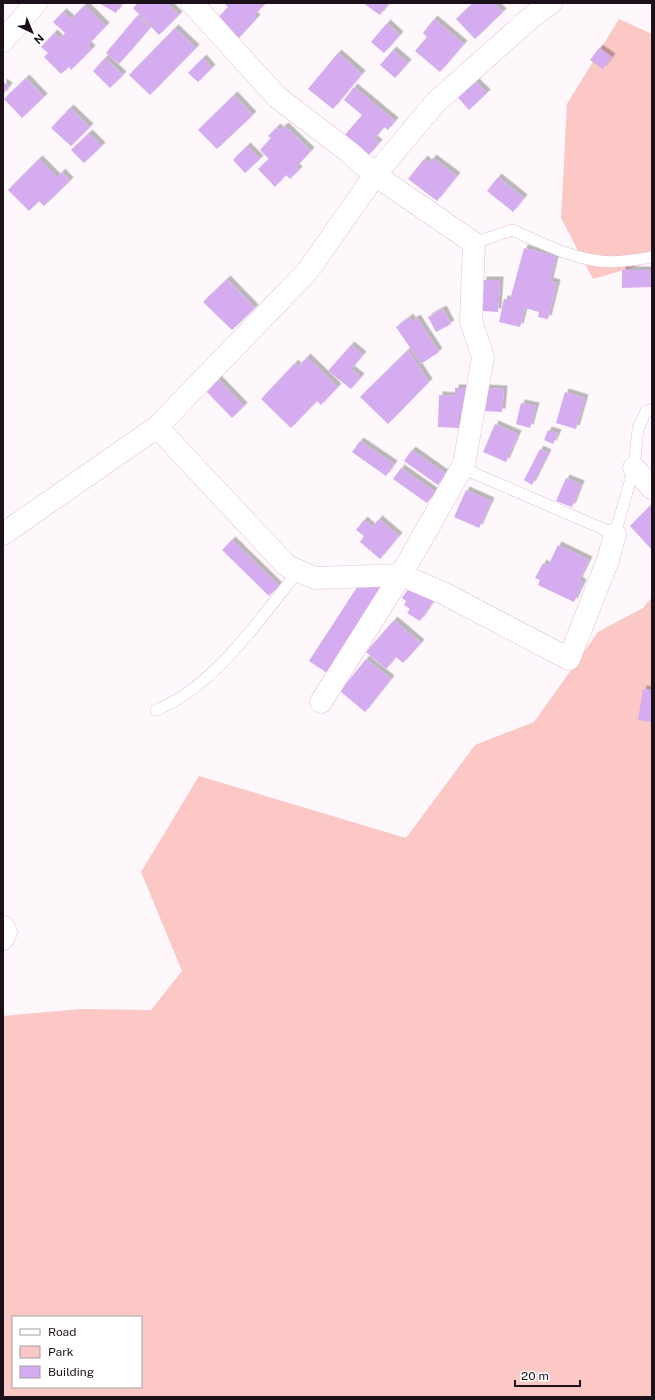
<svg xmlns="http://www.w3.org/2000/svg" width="655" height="1400" viewBox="0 0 655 1400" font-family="'Public Sans',sans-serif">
<defs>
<filter id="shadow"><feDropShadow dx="3.5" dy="-3.5" stdDeviation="0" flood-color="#0004"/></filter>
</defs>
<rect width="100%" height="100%" fill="#fef7fc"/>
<!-- green -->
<g fill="#fbc8c6" fill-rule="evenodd">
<path d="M619,19l33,15v228l-59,17 -32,-61 6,-114z"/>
<path d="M652,597v800h-649v-381l77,-7 71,1 31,-39 -41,-99 58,-96 207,62 69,-93 59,-23 64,-90 45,-24zM13,1317h128v70h-128z"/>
</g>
<!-- building -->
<g fill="#d4acef" filter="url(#shadow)">
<path d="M99,3h23l-6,10z"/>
<path d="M138,3h29l12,12 -20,20 -26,-27z"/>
<path d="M224,3h42l-12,12 3,3 -21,23 -21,-20 13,-14z"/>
<path d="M363,3h26l-9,12z"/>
<path d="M473,3h21l9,9 -28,27 -19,-20z"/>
<path d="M85,5l21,21 -18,19 4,4 -21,21 -2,-3 -8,7 -17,-17 4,-4 -7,-6 13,-14 6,6 5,-6 -12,-11 10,-10 8,7z"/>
<path d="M137,16l13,12 -31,36 -13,-11z"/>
<path d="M434,19l30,25 -24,28 -25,-21 12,-14 -4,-4z"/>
<path d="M387,23l13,12 -16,18 -13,-11z"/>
<path d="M175,28l21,20 -46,47 -21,-20z"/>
<path d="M599,48l13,9 -9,12 -13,-9z"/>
<path d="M393,50l15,13 -13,15 -15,-13z"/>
<path d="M338,53l24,21 -29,35 -25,-20z"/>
<path d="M105,58l18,17 -13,13 -17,-17z"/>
<path d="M203,58l9,10 -14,14 -10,-9z"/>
<path d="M471,77l16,16 -18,17 -15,-17z"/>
<path d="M26,78l18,19 -22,21 -18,-19z"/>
<path d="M3,82l6,4 -6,9z"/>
<path d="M354,87l41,34 -7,9 -4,-3 -10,12 5,4 -10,12 -24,-20 17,-20 -18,-15z"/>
<path d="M234,95l19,20 -36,34 -19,-19z"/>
<path d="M70,108l20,19 -19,19 -20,-18z"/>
<path d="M285,126l26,25 -15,16 3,3 -9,9 -4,-4 -11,12 -17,-18 11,-10 -9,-9 11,-12 -3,-2 9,-9 3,3z"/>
<path d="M89,133l13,13 -18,17 -13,-13z"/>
<path d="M247,146l13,13 -15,14 -12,-13z"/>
<path d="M433,158l24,18 -20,25 -29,-22 16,-20 5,4z"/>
<path d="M39,159l18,18 5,-5 8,9 -26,25 -5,-5 -10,10 -21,-21z"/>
<path d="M498,177l26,21 -11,14 -26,-21z"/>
<path d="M524,248l32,8 -6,25 7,2 -9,36 -10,-2 1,-5 -14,-4 -5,19 -21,-5 5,-23 6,1z"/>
<path d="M622,270h30v17l-30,1z"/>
<path d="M227,279l28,29 -23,22 -29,-28z"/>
<path d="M483,280h17l-2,32 -16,-1z"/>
<path d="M443,309l8,15 -15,8 -8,-15z"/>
<path d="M410,317l2,4 5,-3 22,34 -18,12 -25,-37z"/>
<path d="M351,345l12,10 -12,14 10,8 -10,12 -23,-18z"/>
<path d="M408,350l21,32 -41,42 -28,-27z"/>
<path d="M307,357l31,30 -17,18 -4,-4 -26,27 -30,-29 34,-36 3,4z"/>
<path d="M218,379l26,27 -12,12 -26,-27z"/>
<path d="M455,388h13l-1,27h-8v13l-21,-1 1,-32 16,1z"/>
<path d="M485,388l19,1 -2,23 -19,-1z"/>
<path d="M565,392l20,6 -9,31 -20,-6z"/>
<path d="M521,403l15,3 -6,22 -14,-4z"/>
<path d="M495,424l23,10 -12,28 -23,-10z"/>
<path d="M548,430l10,3 -5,11 -9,-4z"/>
<path d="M360,441l34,23 -8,12 -34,-24z"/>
<path d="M540,449l8,4 -16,32 -8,-5z"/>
<path d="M412,450l34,24 -8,11 -34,-24z"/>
<path d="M401,468l34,24 -8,11 -34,-24z"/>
<path d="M566,478l15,6 -9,23 -16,-6z"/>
<path d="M466,490l25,11 -12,27 -25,-11z"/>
<path d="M652,504v46l-22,-24z"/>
<path d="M379,519l20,17 -19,23 -20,-17 4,-6 -8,-6 8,-10 8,7z"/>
<path d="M232,540l47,46 -10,10 -47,-46z"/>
<path d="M558,545l31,15 -10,20 4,3 -9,19 -36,-17 2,-5 -5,-2 8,-15 5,3z"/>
<path d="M363,578l21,14 -54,83 -21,-14z"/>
<path d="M412,584l22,16 -14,21 -13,-8 3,-4 -6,-4 2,-4 -4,-3z"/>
<path d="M394,620l27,23 -18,20 -7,-6 -10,12 -20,-17z"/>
<path d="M366,659l25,20 -26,33 -25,-21z"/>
<path d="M643,689l9,1v32l-14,-2z"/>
</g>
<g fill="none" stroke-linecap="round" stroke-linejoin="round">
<defs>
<g id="service">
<path d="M474,243l38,-13c27,12 53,25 81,30 19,4 41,0 59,-3"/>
<path d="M462,468l153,66 19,-66 4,-39 8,-18 6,-1"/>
<path d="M156,710c56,-21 106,-93 142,-139"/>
</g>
<g id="minor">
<path d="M3,41l33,-38"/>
<path d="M157,427l130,139 28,12 86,-3 63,-111 19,-107 -12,-36 3,-78 -99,-68 -26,-23 -72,-55 -85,-94"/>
<path d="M634,468l18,20"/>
<path d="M3,534l154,-107 150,-155 68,-97 60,-72 100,-89 16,-11"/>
<path d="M321,702l80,-127 42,18 126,66 39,-99 7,-26"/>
<path d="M3,927l3,5 -3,7"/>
</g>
</defs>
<!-- service casing -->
<use href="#service" stroke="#e1c1d9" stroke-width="12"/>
<!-- minor casing -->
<use href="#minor" stroke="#e1c1d9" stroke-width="23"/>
<!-- service -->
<use href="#service" stroke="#fff" stroke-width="11"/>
<!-- minor -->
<use href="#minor" stroke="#fff" stroke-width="22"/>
</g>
<!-- border -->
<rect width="655" height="1400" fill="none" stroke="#1c111a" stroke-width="8"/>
<!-- legend -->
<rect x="12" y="1316" width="130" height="72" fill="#ffffff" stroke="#a4a0a3"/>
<rect x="20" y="1329" width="20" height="6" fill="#ffffff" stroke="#a4a0a3"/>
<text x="48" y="1336" font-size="12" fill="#1c111a">Road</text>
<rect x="20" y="1346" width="20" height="12" fill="#fbc8c6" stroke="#a4a0a3"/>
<text x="48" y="1356" font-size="12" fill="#1c111a">Park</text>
<rect x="20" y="1366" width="20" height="12" fill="#d4acef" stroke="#a4a0a3"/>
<text x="48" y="1376" font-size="12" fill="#1c111a">Building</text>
<!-- north arrow -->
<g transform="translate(32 32) rotate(136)" stroke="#ffffff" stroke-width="3" paint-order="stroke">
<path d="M0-3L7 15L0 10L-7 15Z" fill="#1c111a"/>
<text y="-6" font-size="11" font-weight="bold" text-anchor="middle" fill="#1c111a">N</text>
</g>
<!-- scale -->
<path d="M515 1380v6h65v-6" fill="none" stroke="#1c111a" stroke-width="2"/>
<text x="521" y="1380" font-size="12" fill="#1c111a" stroke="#ffffff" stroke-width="3" paint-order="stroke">20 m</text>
</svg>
